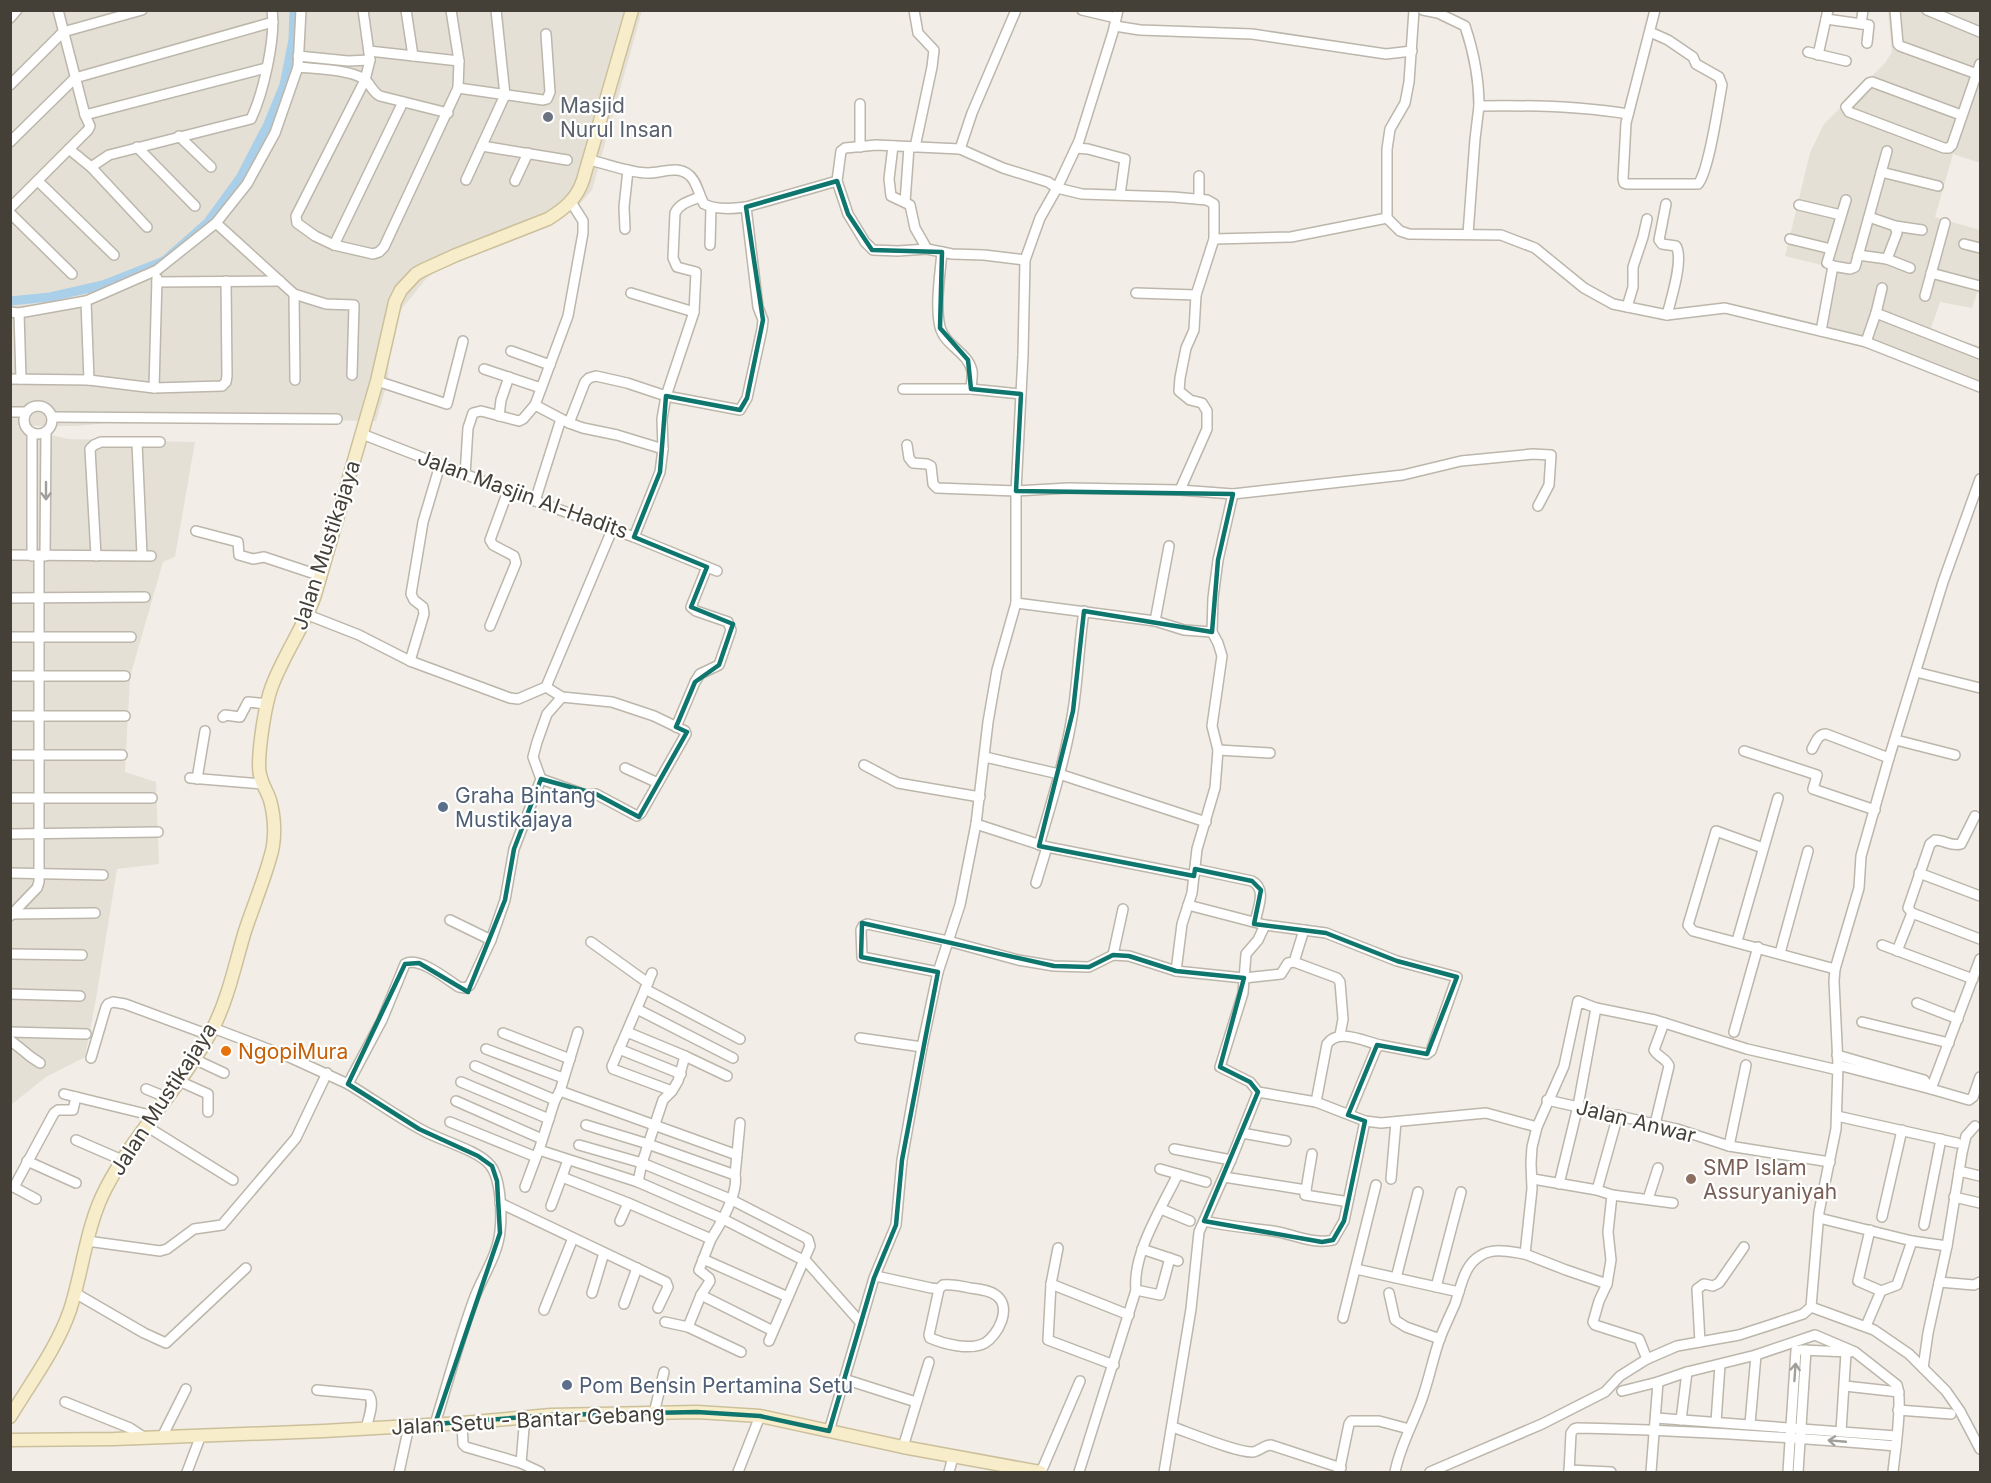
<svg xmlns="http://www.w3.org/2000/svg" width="1991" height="1483" viewBox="0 0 1991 1483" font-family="Inter,sans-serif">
<rect width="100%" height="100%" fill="#f2eee7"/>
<!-- residential -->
<g fill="#e5e0d6">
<path d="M11,11h631l-50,179 -14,16 -122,49 -30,24 -36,44 -2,57 -12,41 -218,-3 -81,8h-62l53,13 127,3 -20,115 -12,5 -33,115 -5,95 31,10 3,82 -42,5 -21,130 -11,58 -39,20 -35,28z"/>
<path d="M1888,11h92v152l-27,-9 -18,63 45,13v63h-3l-5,15 -32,-6 -10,29 50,15v40l-133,-54 -28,-7 11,-58 -45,-11 25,-103 14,-29 61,-61 7,-11z"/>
</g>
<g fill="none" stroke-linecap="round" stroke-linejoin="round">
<!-- canal -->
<path stroke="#aacfe8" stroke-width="9" d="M10,301l40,-4 53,-12 61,-24 44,-39 32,-44 28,-54 16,-39 9,-45 1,-30"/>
<defs>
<g id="street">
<path d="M363,10l7,50 -5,20 -69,136 1,7 18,13 19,9 39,9 6,-2 5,-5 74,-159 1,-27 -8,-51"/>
<path d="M406,10l7,46"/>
<path d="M914,10l4,23 16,17 -2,17 -17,80"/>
<path d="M1082,10l34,8"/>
<path d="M1423,10l15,3 27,13c9,27 14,51 14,80"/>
<path d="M1895,10l3,34 2,2 77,28"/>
<path d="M1927,10l53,22"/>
<path d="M10,18l7,-8"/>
<path d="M1826,19l43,6 -2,18"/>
<path d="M1861,24l2,-14"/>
<path d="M1115,26l25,4 112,4 134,20 26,-3"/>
<path d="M1650,32l18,8 25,17 3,7 23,13 3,8c-4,21 -13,86 -24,99h-71l-3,-1 -1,-4 3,-56 29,-113"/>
<path d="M369,51l90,10"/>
<path d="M1808,52l38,9"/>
<path d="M1818,55l10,-45"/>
<path d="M298,56l50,5 22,-1"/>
<path d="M298,67c18,2 50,2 66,12 7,5 8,13 16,17l68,17"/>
<path d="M10,85l53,-53 79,-22"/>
<path d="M458,88l85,12 4,-1 3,-7 -4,-58"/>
<path d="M860,104v43"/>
<path d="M85,115l181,-47"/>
<path d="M1961,115l-89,-33 -3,1 -23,24 3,5 95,36h5l3,-3 28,-81"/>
<path d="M179,136l32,31"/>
<path d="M10,142l65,-64 198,-56"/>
<path d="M482,146l85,14"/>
<path d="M893,146l-4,33 2,17 19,9 5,23 12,21"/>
<path d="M137,147l58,59"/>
<path d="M1076,148l12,1 37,10 -5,36"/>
<path d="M69,149l22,18 56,60"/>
<path d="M960,149l12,-36 44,-103"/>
<path d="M589,160c19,4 40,13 59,13 14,0 29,-8 41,2 8,6 10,21 15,29 12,6 28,5 42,3l91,-26 4,-30 4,-3 31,-3 84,4 43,19 45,14 9,6 25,6 91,3 34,3 7,4v35l-18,56 -2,35 -8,18 -6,30 -1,13 11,9 12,3 5,8v18l-27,61"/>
<path d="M91,167l18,-12 142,-36c12,-25 25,-81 21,-109"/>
<path d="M1881,172l57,14"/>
<path d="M466,180l39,-85 -9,-85"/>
<path d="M38,181l76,74"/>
<path d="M515,181l13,-28"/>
<path d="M837,181l11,33 17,28 8,8 25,1 29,-2 25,5 32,1 41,5"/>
<path d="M1199,199v-23"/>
<path d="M571,202l12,19v12l-15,83 -33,89 34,18 14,5 34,7 46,14"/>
<path d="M905,202l4,-55"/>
<path d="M1666,204l-7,36 3,4 14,2c8,13 -5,53 -9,69"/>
<path d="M1799,205l42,10"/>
<path d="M10,208l78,-78 2,-4 -5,-11 -27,-105"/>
<path d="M10,213l62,61"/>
<path d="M1387,218v-69l3,-20 15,-26 4,-21 5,-72"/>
<path d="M216,223l78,71 32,10 28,1 -2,70"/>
<path d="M1895,226l27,4"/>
<path d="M625,229l-1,-22 4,-37"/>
<path d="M1468,234l7,-95 4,-33c50,-1 100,0 149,8"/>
<path d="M1214,239l77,-2 96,-19 13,13 9,3 92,1 34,13 49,40 29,16 54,11 58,-7 141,34 114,45"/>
<path d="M1790,239l41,10"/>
<path d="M1964,244l16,4"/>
<path d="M334,245l69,-143"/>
<path d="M710,245l1,-37"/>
<path d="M942,252c-2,23 -7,53 -2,75 5,19 28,25 32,44 1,5 -1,13 -1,18"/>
<path d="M1858,255l29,4 10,-26 -2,-7 -26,-9"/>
<path d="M1887,259l23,9"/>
<path d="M1833,266l-6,-3 19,-63"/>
<path d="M1931,273l49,13"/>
<path d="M157,282l123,-1"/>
<path d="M631,293l63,19"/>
<path d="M1136,293l60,2"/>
<path d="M294,294l1,86"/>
<path d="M1925,296l20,-73"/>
<path d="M86,301l3,79"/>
<path d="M1627,307l6,-20v-20l10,-30 4,-18"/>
<path d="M10,312l9,1 67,-12 71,-31 59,-47 31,-39 28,-51 23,-66 3,-57"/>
<path d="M19,313l2,66"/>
<path d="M1876,313l6,-25"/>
<path d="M1821,331l12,-65 17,3 5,-2 32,-116"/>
<path d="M1866,342l10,-29 104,41"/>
<path d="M511,351l39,14"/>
<path d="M484,369l57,19"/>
<path d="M10,379l79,1 65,8 68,-2 4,-4 1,-6 -1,-95"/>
<path d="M377,381l70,23 16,-63"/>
<path d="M154,388l3,-110"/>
<path d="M903,389h68l50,5"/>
<circle cx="38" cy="420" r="14"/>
<path d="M10,412h16"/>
<path d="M499,416l2,-16 8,-23"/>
<path d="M52,417l285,2"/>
<path d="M569,423l16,-41 4,-4 7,-2 31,7 39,13 74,14 7,-12 15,-69 1,-9 -5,-13 -12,-100"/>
<path d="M32,433v123"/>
<path d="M362,434l146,57 126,46 26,-65 3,-23 -1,-30 4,-23 28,-84 2,-40 -19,-5 -4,-9 2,-45c5,-10 15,-12 25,-16"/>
<path d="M137,443l5,112"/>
<path d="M907,445l2,13 4,5 14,1 4,2 2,18 4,4 79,3 52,-3 112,2 53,4 170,-19 58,-14 72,-7 18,1 -2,30 -11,21"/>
<path d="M465,475l3,-47 5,-15 8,-2 38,10 4,-2 12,-14"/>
<path d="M535,501l26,-82"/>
<path d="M196,531l42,11 1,13 14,4 11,-2 57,19"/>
<path d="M634,537l83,34"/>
<path d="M10,555l141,1"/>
<path d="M45,556l1,-124"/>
<path d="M96,556l-6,-107 4,-4 7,-3h59"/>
<path d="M10,598l135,-1"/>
<path d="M1016,603l139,18 29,9 28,2"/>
<path d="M308,615l51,20 51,26 100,37 8,1 28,-12 66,-157"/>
<path d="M1155,621l14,-75"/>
<path d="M490,626l26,-63 -2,-7 -21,-11 -3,-5 18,-49"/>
<path d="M10,637h121"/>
<path d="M410,661l14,-47 -1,-7 -9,-7 -3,-6 12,-72 17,-57"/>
<path d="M1916,672l64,16"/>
<path d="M10,676h115"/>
<path d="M10,716h115"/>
<path d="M223,717l2,-2 15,2 8,-15 19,2"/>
<path d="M676,727l19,-45 5,-8 19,-9 12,-35 -3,-8 -32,-11 -5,-4 16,-40"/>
<path d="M1896,740l59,15"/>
<path d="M1812,749c4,-7 6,-15 14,-15l63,24"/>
<path d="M1218,750l52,3"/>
<path d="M1744,751l73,24 -4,14 62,21"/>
<path d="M10,755h112"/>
<path d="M985,757l74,17 147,48"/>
<path d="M864,765l34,18 82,14"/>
<path d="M625,768l33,15"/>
<path d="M190,778l72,6"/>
<path d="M197,779l8,-48"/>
<path d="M541,779l45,16 10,-1 41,22 4,-3 45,-79 -1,-3 -31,-15 -42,-14 -50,-5 -16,-10"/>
<path d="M10,798h142"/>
<path d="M1975,816l-14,28c-10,3 -16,-4 -26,-4l-5,4 -22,64 4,5 68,26"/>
<path d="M976,824l71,23 147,29"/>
<path d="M10,834l148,-2"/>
<path d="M1039,845c13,-44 27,-89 34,-134 5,-33 6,-67 11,-100"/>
<path d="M1763,848l-47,-17 -28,94 5,6 142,38"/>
<path d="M1195,869l57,12c15,8 6,26 3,41"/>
<path d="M10,873l93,2"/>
<path d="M1919,873l61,23"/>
<path d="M1036,883l11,-36"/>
<path d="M1188,905l77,20 61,8 71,28 60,16 -26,74 -4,3 -47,-9 -4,4 -27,65"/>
<path d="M10,914l85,-1"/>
<path d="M10,916l27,-28 2,-6v-326"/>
<path d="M450,920l41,20"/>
<path d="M1265,925l-7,15 -12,14 -3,39 -23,74 30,15 8,10 58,10 49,19 16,2 105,-10 51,14"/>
<path d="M1737,941l41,-143"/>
<path d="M591,942l57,41"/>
<path d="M1882,945l91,34"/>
<path d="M1897,951l15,-38"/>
<path d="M1780,953l28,-102"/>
<path d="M10,954l72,1"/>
<path d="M1113,955l10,-46"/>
<path d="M1980,959l-49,130 38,11 4,-3 7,-20"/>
<path d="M1294,962l43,16 3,4 3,37 -3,16"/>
<path d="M1176,971l6,-47 10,-31 5,-44 18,-61 3,-38 -6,-24 10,-70 -4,-13 -6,-11 1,-34 5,-38 15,-66"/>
<path d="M938,972l-76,-15 -1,-27 2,-4 4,-2 81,17 70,19 36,6 35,1 24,-12 16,1 47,15 68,7 37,-4 7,-11 6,-1 10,-32"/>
<path d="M652,973l-40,93 1,3 59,22"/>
<path d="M645,989l95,50"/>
<path d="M10,994l70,2"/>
<path d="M1917,1003l41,16"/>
<path d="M637,1009l96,49"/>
<path d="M1862,1022l87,21"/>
<path d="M213,1028l76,29 59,27 34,-64 23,-56c14,-8 41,15 54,23l6,1 5,-3 21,-45 14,-40 9,-51 27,-70 -8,-22 4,-15 10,-28 15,-17"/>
<path d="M10,1032l76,2"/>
<path d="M578,1032l-18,59 -5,9 -16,50 99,32 85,37 84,43 54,61"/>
<path d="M627,1032l58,24 -7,25 -6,10 -9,9 -21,63 -4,19"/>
<path d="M1734,1032l24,-85"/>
<path d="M503,1033l67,26"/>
<path d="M860,1038l62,9"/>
<path d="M10,1040l21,17 9,6"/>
<path d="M486,1049l77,29"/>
<path d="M619,1049l62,25"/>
<path d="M1837,1055l87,25 7,9 -93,-24"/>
<path d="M685,1056l42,20"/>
<path d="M91,1058l15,-51 2,-3 5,-2 12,2 84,31"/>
<path d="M194,1059l30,14"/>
<path d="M475,1066l80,34"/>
<path d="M179,1081l29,13v18"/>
<path d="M461,1082l88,37"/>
<path d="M348,1084c25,15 48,32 74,46 17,10 56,20 68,35 11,13 12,49 10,66 -2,24 -18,46 -26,68 -15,41 -26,83 -39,125"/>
<path d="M146,1089l22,9"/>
<path d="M560,1091l177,64"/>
<path d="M64,1094l90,22"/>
<path d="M1547,1100l130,29 52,17 101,16"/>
<path d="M456,1101l86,38"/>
<path d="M1316,1102l11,-58c11,-16 36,-3 53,1"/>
<path d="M1837,1116l120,27"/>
<path d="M450,1122l86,35"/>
<path d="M1655,1124l14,-58c-2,-7 -11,-9 -15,-16l10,-27"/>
<path d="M586,1125l62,19 87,31"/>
<path d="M146,1126l87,54"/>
<path d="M1242,1133l44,8"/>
<path d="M76,1140l46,20"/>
<path d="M579,1145l63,18 88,36 78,40 2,7 -41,95"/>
<path d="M1729,1146l17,-81"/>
<path d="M1174,1149l57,11"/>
<path d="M27,1161l49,22"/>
<path d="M1160,1169l46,13"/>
<path d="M1959,1171l21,5"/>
<path d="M562,1177l66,26"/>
<path d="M1224,1177l82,13 -1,5 38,6"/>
<path d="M1391,1179l5,-57"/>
<path d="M1533,1179l64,11 15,5 -4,37 3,28 -4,24"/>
<path d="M1559,1184l19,-78 18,-98"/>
<path d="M10,1185l26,14"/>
<path d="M14,1187l40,-74 4,-3h15l3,-13"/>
<path d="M525,1187l13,-35"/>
<path d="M1306,1190l6,-36"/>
<path d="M1597,1190l21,-75"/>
<path d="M1612,1195l61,8"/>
<path d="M1954,1197l26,6"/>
<path d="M1648,1199l10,-31"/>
<path d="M500,1203l166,79 2,5 -10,21"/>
<path d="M551,1206l17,-46"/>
<path d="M1161,1209l29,12"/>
<path d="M1882,1217l20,-87"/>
<path d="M1819,1218l93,23 35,5"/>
<path d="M620,1221l8,-18 83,36c9,-14 28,-47 24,-64l5,-52"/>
<path d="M1204,1221c23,5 46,7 69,10 20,3 41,14 60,9l11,-19 21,-100"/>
<path d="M1924,1225l17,-86"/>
<path d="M1870,1230l-12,51 23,10 16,-6 15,-44"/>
<path d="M87,1241l73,10 7,-2 27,-20 28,-4 74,-87 31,-65"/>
<path d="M1058,1248l-7,36 -3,56 66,25"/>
<path d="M1142,1249l36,12"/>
<path d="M1525,1254l41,16 41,14 -8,17 -6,21 2,3 44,14 8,20"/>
<path d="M703,1259l85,38"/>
<path d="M1356,1269l103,23"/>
<path d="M876,1276l55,12 8,1 4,-4c9,-1 18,1 27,3 8,1 20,2 27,8 15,12 1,39 -12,47 -15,8 -41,1 -55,-5l-1,-3 10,-46"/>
<path d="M1396,1278l22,-86"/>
<path d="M1939,1282l35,3 6,-3"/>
<path d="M1051,1284l78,31"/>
<path d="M1436,1287l25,-95"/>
<path d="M1136,1290l24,5 10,-37"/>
<path d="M75,1293l69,40 22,10 80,-75"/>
<path d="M592,1293l12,-40"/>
<path d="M1389,1293l6,27 11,7 34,12"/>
<path d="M701,1295l72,36"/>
<path d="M624,1304l13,-36"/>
<path d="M1811,1307l63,23 35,24 37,37 14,20 20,38"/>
<path d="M544,1310l29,-72"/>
<path d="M1343,1318l33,-133"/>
<path d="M665,1322l23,5 53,25"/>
<path d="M1866,1326l15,-35"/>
<path d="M688,1327l13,-32 9,-14 -1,-3 -10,-8 12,-31"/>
<path d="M1700,1342l-3,-53 7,-5 9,2 6,-3 25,-36"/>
<path d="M1801,1350l49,2"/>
<path d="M1923,1368l5,-35 19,-87 15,-93 4,-17 9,-10"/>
<path d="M844,1379l72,23"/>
<path d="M1845,1386l54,6"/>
<path d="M317,1390l52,5c6,9 -1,23 -3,34"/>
<path d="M1622,1391l36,-9 29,-10 69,-17 59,-20 40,17 42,33c6,16 -2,68 -4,87"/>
<path d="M65,1402l65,26 15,10"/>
<path d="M1898,1410l53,4"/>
<path d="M654,1413l10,-41"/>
<path d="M525,1416l-4,47 19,9"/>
<path d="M1656,1418l240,18"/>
<path d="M1681,1420l6,-48"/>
<path d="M1716,1422l4,-57"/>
<path d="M462,1423l1,21 3,3 55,16"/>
<path d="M1750,1424l6,-69"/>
<path d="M1173,1427c17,6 65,26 80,25 7,-1 11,-7 18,-7l70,23"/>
<path d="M829,1431l45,-153 22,-53 6,-65 20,-113 16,-75 22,-67 16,-81 12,-102 9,-52 19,-67v-112l7,-136 2,-95 15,-42 17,-30 22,-47 34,-109 5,-22"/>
<path d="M1841,1431l5,-78"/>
<path d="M162,1437l24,-48"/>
<path d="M903,1447l26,-85"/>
<path d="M1569,1470l42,2"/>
<path d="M187,1472l14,-37"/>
<path d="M399,1472l10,-46"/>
<path d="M738,1472l22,-56"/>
<path d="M949,1472l4,-15"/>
<path d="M1041,1472l39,-91"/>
<path d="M1079,1472l57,-182c-4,-36 26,-83 42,-116"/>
<path d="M1164,1472l27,-163 8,-77 32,-72 27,-68"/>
<path d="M1339,1472l10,-48 2,-3h28l30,8"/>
<path d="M1395,1472c5,-26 18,-48 27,-73 7,-20 11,-41 18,-61 5,-12 10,-23 15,-34 6,-17 9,-39 25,-48 13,-9 31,-4 45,-2l7,-65 -1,-26 1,-16 5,-20 27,-61 14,-65 18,7 59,12 92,29 91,21"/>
<path d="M1430,1472l112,-48 63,-32 15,-16 27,-17 30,-13 62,-11 31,-10 33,-11 8,-7 8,-95 17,-83 2,-64 -4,-84 1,-12 24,-81 2,-32 28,-98 54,-176 37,-103"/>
<path d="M1569,1472l2,-39 3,-4 3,-1c107,2 213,9 319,18"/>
<path d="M1651,1472l7,-90"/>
<path d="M1788,1472l8,-122"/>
<path d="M1798,1472l8,-122"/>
</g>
<g id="secondary">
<path d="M10,1417c21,-35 47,-69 60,-107 13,-40 16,-84 36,-122 29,-56 76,-102 106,-158 16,-30 23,-66 33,-99 8,-24 18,-48 25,-73 6,-18 5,-40 0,-58 -4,-12 -11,-19 -11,-34 0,-20 6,-62 13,-80 12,-32 32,-59 43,-91l62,-214 18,-79 6,-12 15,-16 7,-4 33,-15 92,-36c16,-10 29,-20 35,-39l49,-170"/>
<path d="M10,1440l104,-1 210,-8 138,-8 89,-8 146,-3 63,4 143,31 137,25"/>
</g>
</defs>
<!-- street casing -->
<use href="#street" stroke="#bcb6ab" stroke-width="12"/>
<!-- secondary casing -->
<use href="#secondary" stroke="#ccc09c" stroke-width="15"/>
<!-- street -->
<use href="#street" stroke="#fff" stroke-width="9"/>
<!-- secondary -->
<use href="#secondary" stroke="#f8edcb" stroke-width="12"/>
</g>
<!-- one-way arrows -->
<defs><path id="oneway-shaft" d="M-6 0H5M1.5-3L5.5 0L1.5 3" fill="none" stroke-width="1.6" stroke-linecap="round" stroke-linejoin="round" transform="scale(1.5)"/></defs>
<g stroke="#a29f9b">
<use href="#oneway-shaft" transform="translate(46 491) rotate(90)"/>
<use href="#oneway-shaft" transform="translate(1795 1372) rotate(-86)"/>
<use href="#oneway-shaft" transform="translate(1837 1441) rotate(-175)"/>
</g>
<!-- marked area -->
<path fill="none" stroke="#0f766e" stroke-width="4.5" stroke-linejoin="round" d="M837,181l11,33 24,36 70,2 -2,76 28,32 3,29 50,5 -5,97 217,3 -15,66 -6,72 -128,-21 -11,100 -34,135 155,30 1,-7 57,12 9,9 -7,34 72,9 71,28 60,16 -30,77 -50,-9 -29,70 17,6 -21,100 -11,19 -11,2 -118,-21 54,-129 -8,-10 -30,-15 24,-89 -68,-7 -47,-15 -16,-1 -24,12 -35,-1 -192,-43 -1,34 77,15 -36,188 -6,65 -22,53 -45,153 -69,-15 -63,-4 -146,3 -116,9 65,-191 -3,-52 -5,-15 -14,-10 -59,-27 -71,-45 57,-120 14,-1 49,29 37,-92 9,-51 27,-70 55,15 43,23 48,-85 -11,-5 19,-45 24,-17 14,-41 -42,-17 16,-40 -73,-30 26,-65 6,-76 74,14 7,-12 16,-78 -17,-113z"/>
<!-- markers -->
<circle fill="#6b7280" stroke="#fff" stroke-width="2" cx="548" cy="117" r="6"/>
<g fill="#5c6f8a" stroke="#fff" stroke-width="2">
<circle cx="443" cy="807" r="6"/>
<circle cx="567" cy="1385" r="6"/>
</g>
<circle fill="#e8710a" stroke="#fff" stroke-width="2" cx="226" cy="1051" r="6"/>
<circle fill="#8d6e63" stroke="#fff" stroke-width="2" cx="1691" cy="1179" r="6"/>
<g text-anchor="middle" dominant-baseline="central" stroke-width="4.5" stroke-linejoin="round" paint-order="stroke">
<!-- worship labels -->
<g font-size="21" fill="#5b616d" stroke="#fff" text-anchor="start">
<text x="560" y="105">Masjid<tspan x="560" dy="24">Nurul Insan</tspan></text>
</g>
<!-- street labels -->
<g font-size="21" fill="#443f37" stroke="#fff">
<text transform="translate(523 494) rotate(20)">Jalan Masjin Al-Hadits</text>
<text transform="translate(326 545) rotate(-72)">Jalan Mustikajaya</text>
<text transform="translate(163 1099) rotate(-57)">Jalan Mustikajaya</text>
<text transform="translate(1636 1121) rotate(14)">Jalan Anwar</text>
<text transform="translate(528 1420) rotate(-3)">Jalan Setu - Bantar Gebang</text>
</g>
<!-- service labels -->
<g font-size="21" fill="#4e5e75" stroke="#fff" text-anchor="start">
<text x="455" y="795">Graha Bintang<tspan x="455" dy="24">Mustikajaya</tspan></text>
<text x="579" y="1385">Pom Bensin Pertamina Setu</text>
</g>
<!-- food labels -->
<g font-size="21" fill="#c56008" stroke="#fff" text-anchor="start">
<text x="238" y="1051">NgopiMura</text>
</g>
<!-- education labels -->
<g font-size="21" fill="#785e54" stroke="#fff" text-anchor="start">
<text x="1703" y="1167">SMP Islam<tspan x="1703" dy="24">Assuryaniyah</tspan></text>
</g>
</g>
<!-- border -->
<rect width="1991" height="1483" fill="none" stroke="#443f37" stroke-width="24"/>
</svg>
